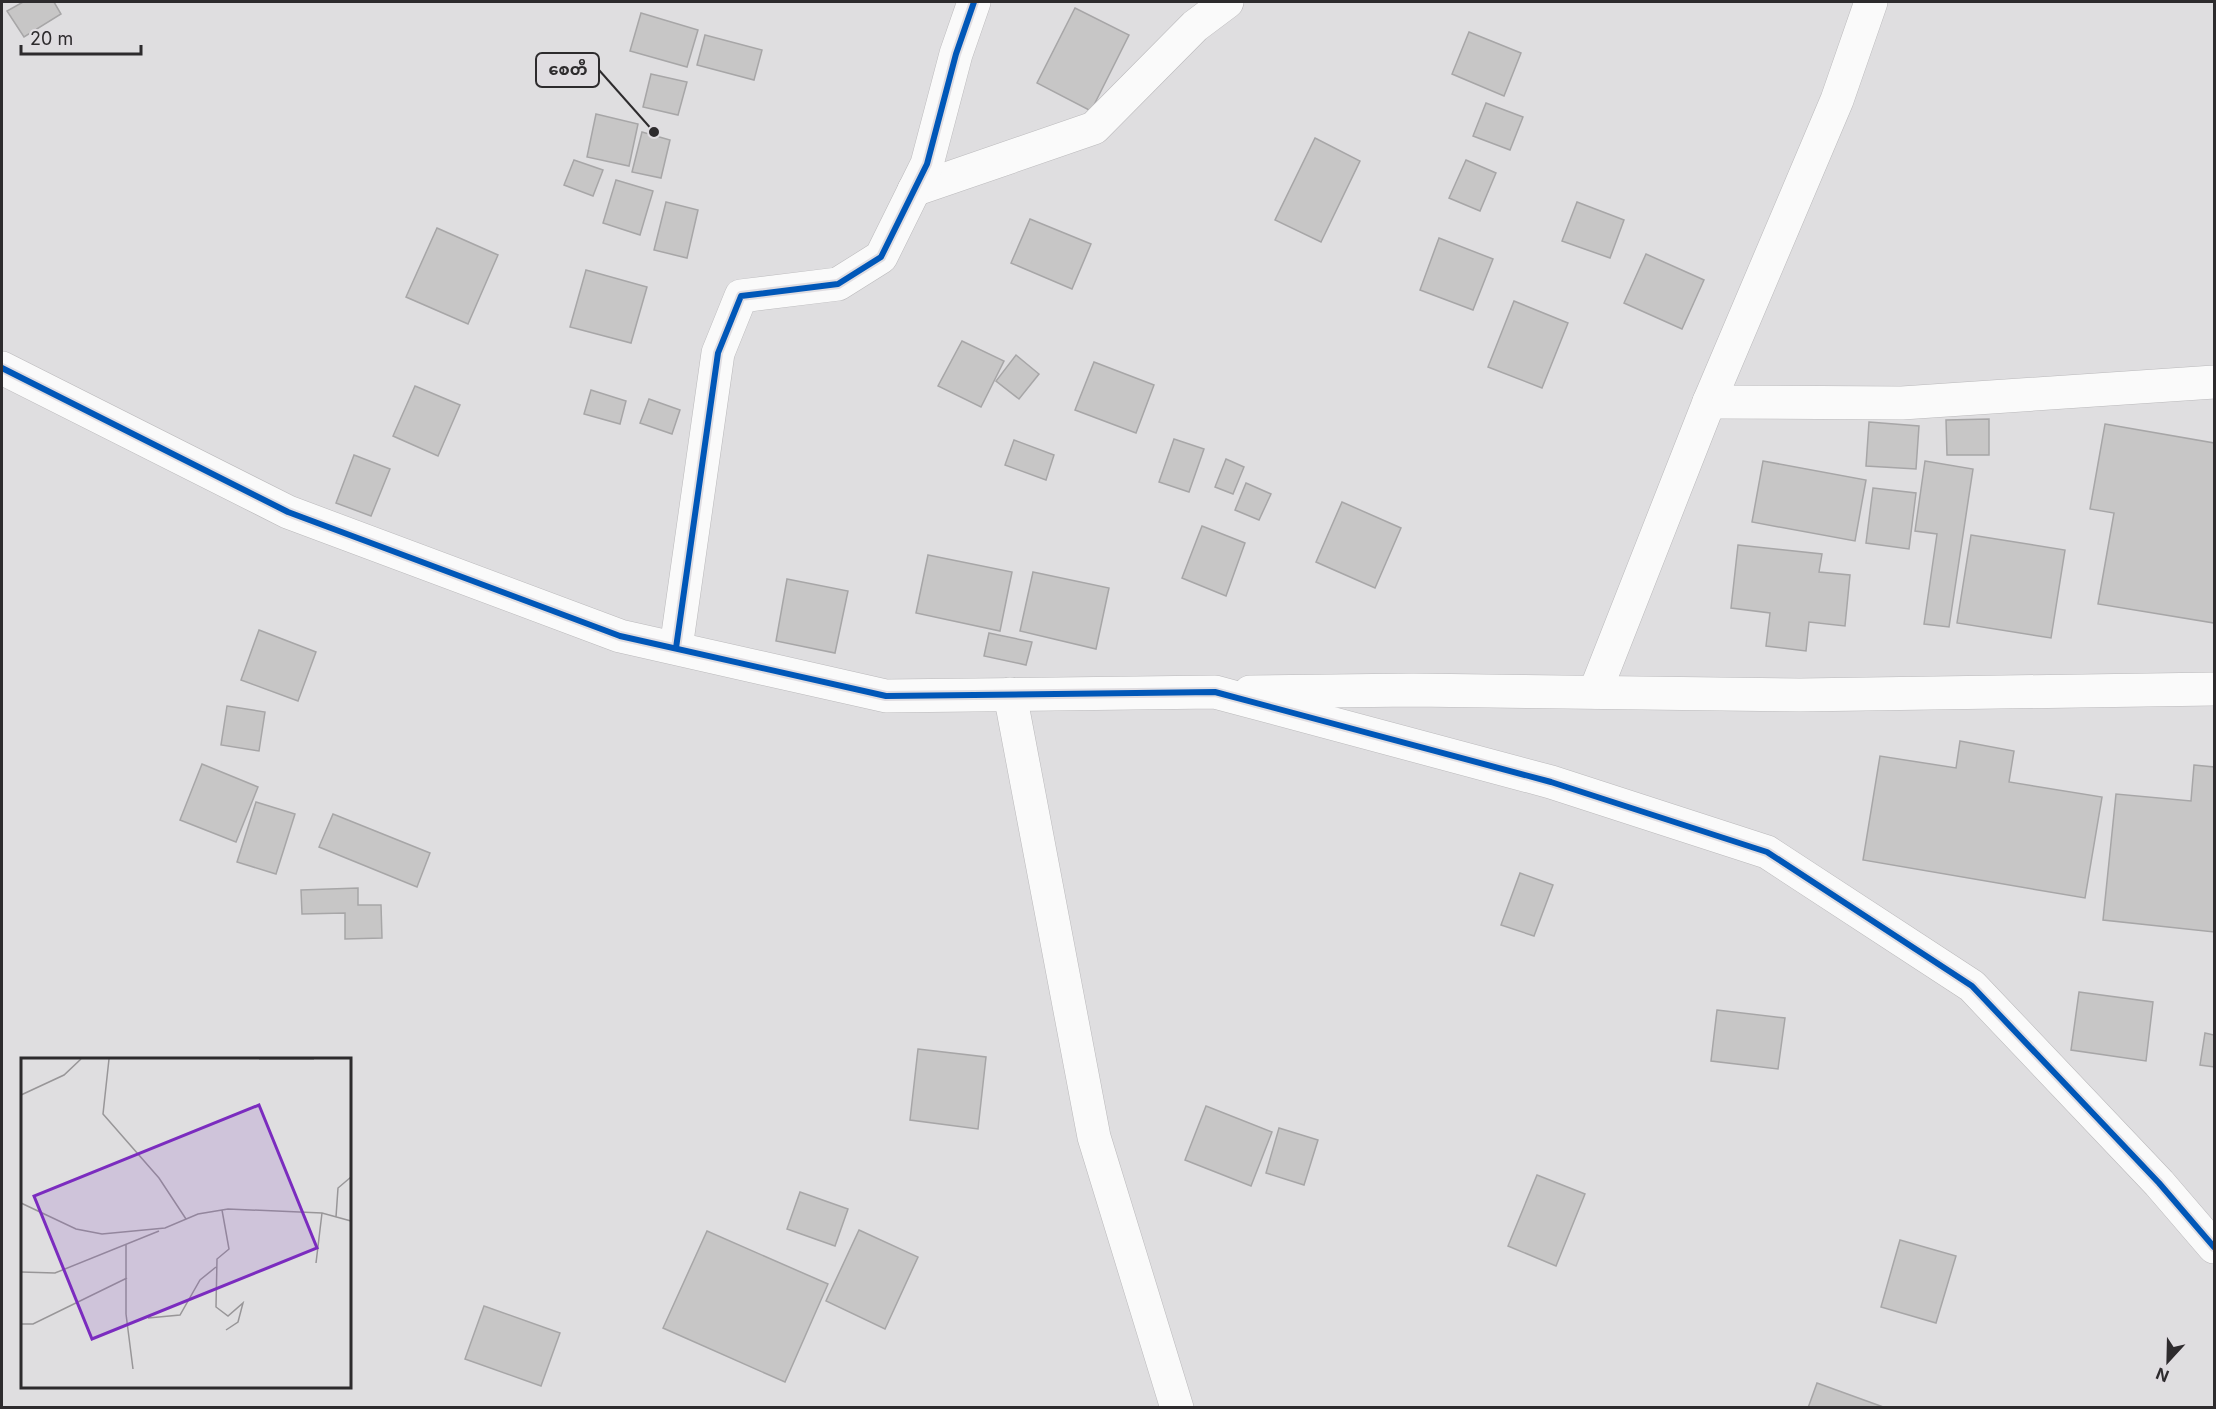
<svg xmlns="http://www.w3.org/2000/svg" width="2216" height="1409" viewBox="0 0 2216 1409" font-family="Inter,'Noto Sans Myanmar',sans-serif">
<rect width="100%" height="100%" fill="#dfdee0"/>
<!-- building -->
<g fill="#c7c6c6" stroke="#a7a6a7" stroke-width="1.5">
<path d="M23,2h31l7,12 -37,23 -17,-26z"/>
<path d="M1075,8l54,27 -38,76 -54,-28z"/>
<path d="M641,13l57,17 -11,37 -57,-16z"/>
<path d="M1469,32l52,21 -17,43 -52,-22z"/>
<path d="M705,35l57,15 -8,30 -57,-15z"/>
<path d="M651,74l36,8 -9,33 -35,-8z"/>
<path d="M1486,103l37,14 -13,33 -37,-14z"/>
<path d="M596,114l42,10 -9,42 -42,-9z"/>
<path d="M642,132l28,8 -9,38 -29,-6z"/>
<path d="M1315,138l45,23 -39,81 -46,-22z"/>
<path d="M574,160l29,10 -10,26 -29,-11z"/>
<path d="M1466,160l30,13 -16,38 -31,-13z"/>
<path d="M616,180l37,11 -13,44 -37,-12z"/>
<path d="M666,202l32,8 -11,48 -33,-8z"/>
<path d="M1577,202l47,18 -14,38 -48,-17z"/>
<path d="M1030,219l61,25 -19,45 -61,-26z"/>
<path d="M437,228l61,27 -30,69 -62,-27z"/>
<path d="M1439,238l54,21 -20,51 -53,-20z"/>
<path d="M1646,254l58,26 -22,49 -58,-26z"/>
<path d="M586,270l61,17 -16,56 -61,-16z"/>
<path d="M1514,301l54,22 -26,65 -54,-21z"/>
<path d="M962,341l42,20 -23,46 -43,-21z"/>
<path d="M1016,355l23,19 -20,25 -23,-18z"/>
<path d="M1094,362l60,23 -18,48 -61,-23z"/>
<path d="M415,386l45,19 -22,51 -45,-20z"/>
<path d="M591,390l35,11 -6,23 -36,-10z"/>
<path d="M649,399l31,11 -8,24 -32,-11z"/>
<path d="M1989,419v36h-42l-1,-35z"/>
<path d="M1869,422l50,4 -3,43 -50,-3z"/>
<path d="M2105,424l109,19v180l-116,-19 16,-91 -24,-4z"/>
<path d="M1174,439l30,10 -15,43 -30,-10z"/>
<path d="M1014,440l40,15 -8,25 -41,-15z"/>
<path d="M354,455l36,14 -19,47 -35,-13z"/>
<path d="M1226,459l18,8 -11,27 -18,-7z"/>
<path d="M1763,461l103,19 -11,61 -103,-19z"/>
<path d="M1925,461l48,8 -24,158 -25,-3 13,-90 -22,-3z"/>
<path d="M1246,483l25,11 -12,26 -24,-10z"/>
<path d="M1873,488l43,5 -7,56 -43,-6z"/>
<path d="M1342,502l59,26 -26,60 -59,-26z"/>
<path d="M1202,526l43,17 -19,53 -44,-18z"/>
<path d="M1971,535l94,15 -14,88 -94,-15z"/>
<path d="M1738,545l84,9 -3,18 31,3 -5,51 -36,-4 -3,29 -40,-5 4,-33 -39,-5z"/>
<path d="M928,555l84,17 -12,59 -84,-18z"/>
<path d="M1033,572l76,16 -13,61 -76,-18z"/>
<path d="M787,579l61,12 -13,62 -59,-12z"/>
<path d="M259,630l57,22 -18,49 -57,-21z"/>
<path d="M989,633l43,9 -6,23 -42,-9z"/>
<path d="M227,706l38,6 -6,39 -38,-6z"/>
<path d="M1960,741l54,10 -5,31 93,15 -17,101 -222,-38 17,-104 76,12z"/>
<path d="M202,764l56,23 -22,55 -56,-22z"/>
<path d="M2194,765l20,2v165l-111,-12 13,-126 75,7z"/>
<path d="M256,802l39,12 -19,60 -39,-12z"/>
<path d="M333,814l97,39 -13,34 -98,-40z"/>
<path d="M1520,873l33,12 -19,51 -33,-11z"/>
<path d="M358,888v17h23l1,33 -37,1v-26l-43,1 -1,-24z"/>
<path d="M2079,992l74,10 -7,59 -75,-11z"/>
<path d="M1717,1010l68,8 -7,51 -67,-8z"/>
<path d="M2205,1033l9,2v32l-14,-2z"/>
<path d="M918,1049l68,8 -8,72 -68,-9z"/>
<path d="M1206,1106l66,26 -21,54 -66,-26z"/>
<path d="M1279,1128l39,12 -14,45 -38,-12z"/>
<path d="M1537,1175l48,19 -29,72 -48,-20z"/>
<path d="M800,1192l48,17 -13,37 -48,-17z"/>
<path d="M859,1230l59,27 -33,72 -59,-28z"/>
<path d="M707,1231l121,53 -43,98 -122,-54z"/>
<path d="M1900,1240l56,16 -20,67 -55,-16z"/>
<path d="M484,1306l76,27 -19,53 -76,-27z"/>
<path d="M1817,1383l69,25h-78z"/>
</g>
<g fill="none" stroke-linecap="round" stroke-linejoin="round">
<defs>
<g id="minor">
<path d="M914,190l180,-62 101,-102 32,-24"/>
<path d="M2,368l286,144 332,124 266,60 329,-4 336,90 216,70 205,134 187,197 55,64"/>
<path d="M1709,402l193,1 312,-21"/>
<path d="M676,648l42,-295 23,-57 97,-12 43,-27 46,-93 29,-110 18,-52"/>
<path d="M1250,692l163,-2 387,5 414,-6"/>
<path d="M1595,692l114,-290 128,-302 34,-98"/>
<path d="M1010,694l84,443 83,271"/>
</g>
</defs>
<!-- minor casing -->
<use href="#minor" stroke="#bab9bb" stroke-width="34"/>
<!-- minor -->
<use href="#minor" stroke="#fafafa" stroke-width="33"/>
<defs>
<g id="cycleway">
<path d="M2,368l286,144 332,124 266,60 329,-4 336,90 216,70 205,134 187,197 55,64"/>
<path d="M676,648l42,-295 23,-57 97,-12 43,-27 46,-93 29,-110 18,-52"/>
</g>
</defs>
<!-- cycleway casing -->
<use href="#cycleway" stroke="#e0dde1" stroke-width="10"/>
<!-- cycleway -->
<use href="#cycleway" stroke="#0057b8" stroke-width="6"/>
</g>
<!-- overview -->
<g transform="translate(21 1058)">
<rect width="330" height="330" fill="#dfdee0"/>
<path fill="none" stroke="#989698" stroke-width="1.5" d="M88,1l-6,55 56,64 27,41M238,1h55M0,37l43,-20 17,-16M0,145l55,26 26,5 63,-6 33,-14 30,-5 94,4 29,8M201,152l7,39 -12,10 -1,48 12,9 15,-13 -5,19 -12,8M315,159l2,-29 13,-11M105,186v70l7,55M295,205l6,-50M0,214l34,1 104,-42M127,260l32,-3 20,-35 16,-13M0,266h12l94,-46"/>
<path fill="#7b2cbf" fill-opacity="0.15" stroke="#7b2cbf" stroke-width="3" d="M238,47l58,143 -225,91 -58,-143z"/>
<rect width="330" height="330" fill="none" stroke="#2d2b2d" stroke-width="3"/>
</g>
<!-- callouts -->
<path fill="none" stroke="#2d2b2d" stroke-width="2" d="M654 132L599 70"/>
<circle fill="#2d2b2d" stroke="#e0dde1" stroke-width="2" cx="654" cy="132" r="6"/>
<rect fill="#e0dde1" stroke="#2d2b2d" stroke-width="2" x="536" y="53" width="63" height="34" rx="6"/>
<g font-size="16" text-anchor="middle" font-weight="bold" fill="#2d2b2d">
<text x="568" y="75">စေတီ</text>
</g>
<!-- border -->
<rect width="2216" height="1409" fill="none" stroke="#2d2b2d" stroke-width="6"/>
<!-- north arrow -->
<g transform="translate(2168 1361) rotate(202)" stroke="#e0dde1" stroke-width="4.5" paint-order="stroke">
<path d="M0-4.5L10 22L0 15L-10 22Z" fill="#2d2b2d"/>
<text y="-9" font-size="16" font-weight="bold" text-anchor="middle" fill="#2d2b2d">N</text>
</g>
<!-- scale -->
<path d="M21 45v9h120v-9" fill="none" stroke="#2d2b2d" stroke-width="3"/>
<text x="30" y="45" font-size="18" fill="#2d2b2d" stroke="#e0dde1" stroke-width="4.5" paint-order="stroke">20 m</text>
</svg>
